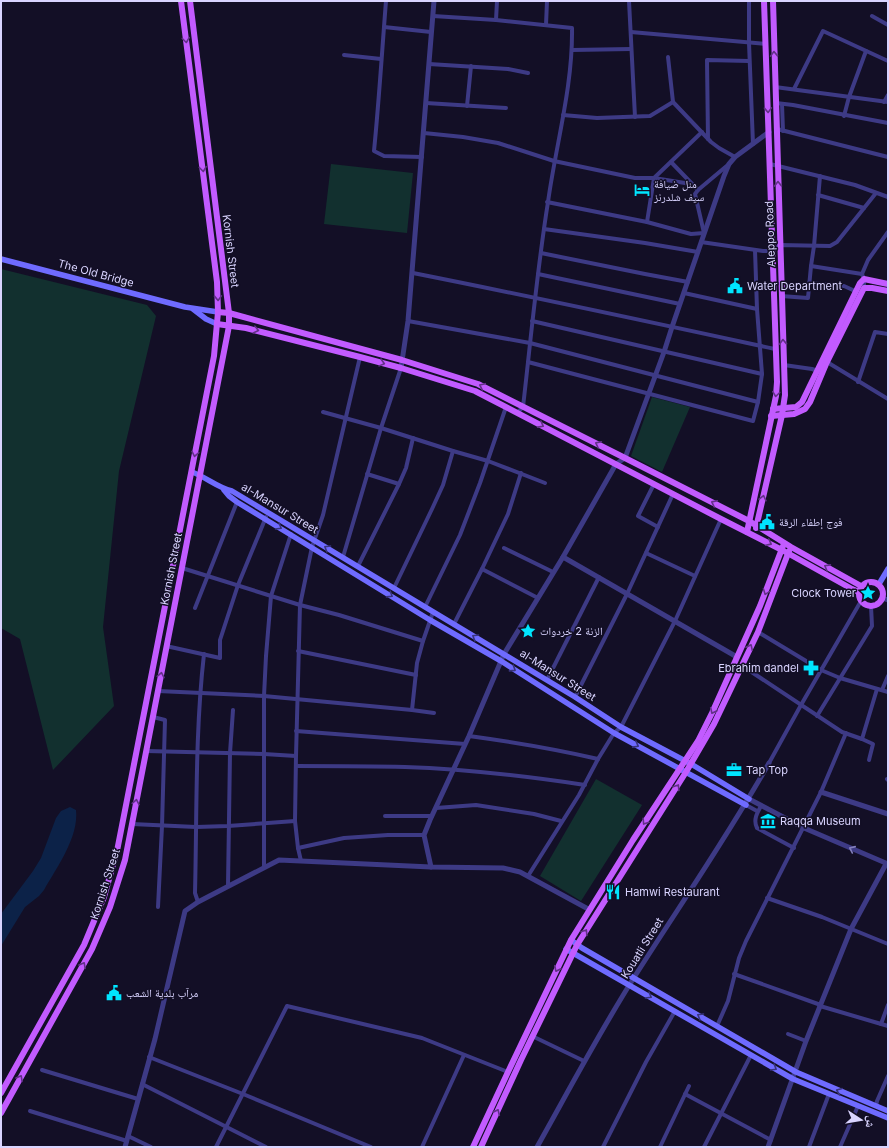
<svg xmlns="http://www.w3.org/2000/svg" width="889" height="1148" viewBox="0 0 889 1148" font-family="Inter,'Noto Naskh Arabic',sans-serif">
<rect width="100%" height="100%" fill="#130f26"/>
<!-- green -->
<g fill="#12302f">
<path d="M331,164l82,9 -6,60 -83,-9z"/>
<path d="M1,269l146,36 9,11 -37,155 -16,156 11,79 -61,64 -33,-131 -19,-11z"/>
<path d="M652,397l38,10 -28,65 -31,-16z"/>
<path d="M596,779l46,26 -61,96 -41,-25z"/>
</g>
<!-- water -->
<path fill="#0c2248" d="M70,807l6,3c3,27 -19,57 -32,80l-5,6 -14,11 -24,39v-32l32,-43 8,-13 15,-40 5,-7z"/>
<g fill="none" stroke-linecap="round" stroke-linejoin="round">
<!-- minor -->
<g stroke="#3d3a85" stroke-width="4">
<path d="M386,1c-4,50 -7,100 -12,150l10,5 38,1"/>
<path d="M629,1l6,116"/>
<path d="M749,1v42l4,101"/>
<path d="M433,16l63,4 76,8c1,58 -16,116 -24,174 -11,68 -17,136 -25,205l-6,6"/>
<path d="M872,16l16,9"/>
<path d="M496,20l1,-19"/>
<path d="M546,25l1,-24"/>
<path d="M384,27l47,5"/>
<path d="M631,32l135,12"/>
<path d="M572,50l59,-1"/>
<path d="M344,55l37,4"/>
<path d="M668,57l5,45"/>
<path d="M429,64l79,5 20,4"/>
<path d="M775,87l113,15"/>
<path d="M794,89l29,-58 65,30"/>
<path d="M884,102l4,-7"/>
<path d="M426,103l80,5"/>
<path d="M776,103l17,2 95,18"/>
<path d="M782,104l1,27"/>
<path d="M467,106l4,-40"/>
<path d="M563,115l34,3 53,-2 23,-14 38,40 8,6 16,9"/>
<path d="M844,116l5,-19 17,-46"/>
<path d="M777,129l111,28"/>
<path d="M424,133l39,4 35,6 56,18 81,17h19l48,-46"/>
<path d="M708,139l-1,-79 42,1"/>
<path d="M671,162l27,28"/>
<path d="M770,164l85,21 33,12"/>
<path d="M818,195l46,13"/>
<path d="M547,202l100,20 44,12 13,-1 -9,-39 3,-4 31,-26"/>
<path d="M647,222l7,-44 37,6"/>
<path d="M544,229l101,14 53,9"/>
<path d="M701,242l62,9h9l8,-6 50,1 7,-4 39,-49"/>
<path d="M541,253l104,21 43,8"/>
<path d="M811,266l51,8"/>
<path d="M413,273c121,24 242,50 362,76"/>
<path d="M538,274l142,30"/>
<path d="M809,283l35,3 11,5"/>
<path d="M864,288v-9l-2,-5 6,-14 20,-28"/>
<path d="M684,293l73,16"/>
<path d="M781,296l27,2 3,-32 3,-20 6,-70"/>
<path d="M408,321l122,22 228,59"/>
<path d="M532,321l230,53"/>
<path d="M528,362l225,59 5,-19 4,-28 -5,-65 -2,-59"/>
<path d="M827,362l61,37"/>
<path d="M784,365l28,4 6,2"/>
<path d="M858,382l17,-50 13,2"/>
<path d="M323,412l58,16 72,23 35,10 57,22"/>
<path d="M367,474l32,10"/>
<path d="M654,484l-16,32 20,11"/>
<path d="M504,548l49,24"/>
<path d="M646,553l49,23"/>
<path d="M343,557l38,-129 20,-60"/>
<path d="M358,566l41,-82 7,-16 7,-30"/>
<path d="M182,568l118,37 39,10 84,26"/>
<path d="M482,569l56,29"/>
<path d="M394,588l38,-79 11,-24 10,-34"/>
<path d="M425,607l35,-72 20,-52 26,-76"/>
<path d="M195,608l42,-106"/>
<path d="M454,624l28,-55 26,-55 13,-41"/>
<path d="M758,632l63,38 19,8 48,14"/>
<path d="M166,646l54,12v-18l18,-55 28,-68"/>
<path d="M298,651l118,24"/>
<path d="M741,665l101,67 20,7"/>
<path d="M547,680l52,-103"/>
<path d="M882,690l6,-14"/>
<path d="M158,691l106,5 148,14 22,3"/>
<path d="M575,697l52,-103 46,-100"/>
<path d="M412,710l5,-47 6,-22 10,-29"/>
<path d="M817,716l55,-90 -1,-20"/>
<path d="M153,717l12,3 -3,106 -4,81"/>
<path d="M296,731l169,13"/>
<path d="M469,736c44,6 86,13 129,23"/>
<path d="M146,751l118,3 32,2"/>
<path d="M869,760l4,-16 -11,-5 15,-50"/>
<path d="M769,763l32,-58 60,-104"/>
<path d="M296,766c36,0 73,0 109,1 60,2 120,9 180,18"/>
<path d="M887,779l1,1"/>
<path d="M746,805l11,6"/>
<path d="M761,806c-4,7 -8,14 -4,22l37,20"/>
<path d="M436,808l40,-3 58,9 27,7"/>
<path d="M385,816h47"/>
<path d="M132,824l64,3 32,-1 67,-5"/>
<path d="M298,848l46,-10 44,-3h36"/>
<path d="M301,861l-3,-13 -3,-27 1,-65 4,-151 12,-58 11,-32 37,-158"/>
<path d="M264,867v-171l2,-40 5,-60 20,-62"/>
<path d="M528,876l51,-81 19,-36 16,-26 7,-6 54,-106 46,-102"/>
<path d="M228,886l2,-133 3,-43"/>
<path d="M767,898l55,19 66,27"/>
<path d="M198,902l-3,-9c2,-80 0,-160 9,-239"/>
<path d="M734,974l84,30 2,2 68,20"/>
<path d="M881,1024l7,-19"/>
<path d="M717,1026l11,-25 11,-43 7,-17 75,-149 25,-59"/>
<path d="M788,1034l18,7"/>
<path d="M532,1036l52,25"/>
<path d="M149,1057l94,37 128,53"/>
<path d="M42,1070l96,29"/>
<path d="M142,1084l124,63"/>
<path d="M685,1094l86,46"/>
<path d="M876,1106l1,-5 11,-25"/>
<path d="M30,1111l97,30"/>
<path d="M128,1136l23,11"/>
<path d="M216,1147l71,-141 135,32 86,34"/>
<path d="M422,1147l42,-92"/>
<path d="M603,1147l43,-85 29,-51"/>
<path d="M660,1147l29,-61"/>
<path d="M704,1147l47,-92"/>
<path d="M809,1147l20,-53"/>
<path d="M840,1147l18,-41"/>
</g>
<!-- tertiary -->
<g stroke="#3d3a85" stroke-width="5">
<path d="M401,368l7,-47 26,-320"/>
<path d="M563,557l174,100"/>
<path d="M882,598l6,2"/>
<path d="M821,792l67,22"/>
<path d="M749,799l55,29 84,36"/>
<path d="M431,867l-7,-32 6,-15 39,-84 35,-82 59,-97 53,-93 9,-6 39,-106 8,-25 52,-151 5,-12 6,-7 34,-25"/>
<path d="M125,1147l30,-108 30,-128 13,-9 81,-42 152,7 72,1 17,4 70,38"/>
<path d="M537,1147c32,-57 63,-116 98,-171 45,-71 93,-140 134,-213"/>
<path d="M768,1147l38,-106 45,-112 35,-65"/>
</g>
<!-- secondary -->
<g stroke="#6f6bff" stroke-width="5.5">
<path d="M1,259l184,48 33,5"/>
<path d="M193,309l13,10 11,5"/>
<path d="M192,472c14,5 26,16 40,19l343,206 46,30 70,37 58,35"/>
<path d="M224,490l5,6 8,6 193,118 71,41 113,72 132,72"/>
<path d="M879,584l9,-15"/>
<path d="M571,940l11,8 214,124 92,39"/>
<path d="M566,949l227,130 95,39"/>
</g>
<!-- primary -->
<g stroke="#c25bff" stroke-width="6">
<path d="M218,312l11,1 173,47 76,24 147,74 124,63 42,26 70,39"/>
<path d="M217,324l29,4 114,29 41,11 74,23 246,128 61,31 70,39 7,3"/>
<path d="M773,409l23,-2 6,-5 58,-119 4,-4 24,5"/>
<path d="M771,416l23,-2 11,-5 5,-7 16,-38 38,-76h8l16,3"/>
<path d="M756,528l26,-113 3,-20 -12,-394"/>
<path d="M747,532l29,-136 1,-14 -13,-381"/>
<circle cx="871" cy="594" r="12"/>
<path d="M1,1093l83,-148 20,-48 13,-46 97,-495 4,-44 -1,-30 -36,-281"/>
<path d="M1,1113l91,-164 18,-42 15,-47 104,-534v-13l-39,-312"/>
<path d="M473,1147l35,-75 63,-132 62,-100 65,-99 14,-28 48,-107 23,-60"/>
<path d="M481,1147l40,-87 56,-115 109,-173 28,-48 44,-92 31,-81"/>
</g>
</g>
<!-- one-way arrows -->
<defs><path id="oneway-chevron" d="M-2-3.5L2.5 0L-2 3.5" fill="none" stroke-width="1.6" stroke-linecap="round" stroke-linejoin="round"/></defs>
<g stroke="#623188">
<use href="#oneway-chevron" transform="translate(186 40) rotate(83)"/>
<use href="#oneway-chevron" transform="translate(774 54) rotate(-92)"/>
<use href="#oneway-chevron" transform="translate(768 110) rotate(88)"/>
<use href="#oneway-chevron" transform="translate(203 169) rotate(83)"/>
<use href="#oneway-chevron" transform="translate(778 184) rotate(-91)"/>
<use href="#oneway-chevron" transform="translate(218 298) rotate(88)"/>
<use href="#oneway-chevron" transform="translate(256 330) rotate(14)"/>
<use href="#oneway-chevron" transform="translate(783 342) rotate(-92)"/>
<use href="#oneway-chevron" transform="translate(382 363) rotate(15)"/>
<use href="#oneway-chevron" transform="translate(482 386) rotate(-155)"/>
<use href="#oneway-chevron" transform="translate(776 394) rotate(97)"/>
<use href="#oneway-chevron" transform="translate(541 425) rotate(28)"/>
<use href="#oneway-chevron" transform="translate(598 444) rotate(-153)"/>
<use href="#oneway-chevron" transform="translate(195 454) rotate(101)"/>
<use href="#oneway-chevron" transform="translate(763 498) rotate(-77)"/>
<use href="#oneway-chevron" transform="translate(714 503) rotate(-153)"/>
<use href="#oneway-chevron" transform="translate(769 543) rotate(27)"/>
<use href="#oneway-chevron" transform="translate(827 567) rotate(-151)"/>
<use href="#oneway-chevron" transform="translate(766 592) rotate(111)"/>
<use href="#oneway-chevron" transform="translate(750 647) rotate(-64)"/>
<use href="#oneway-chevron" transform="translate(161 675) rotate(-79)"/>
<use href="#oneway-chevron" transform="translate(713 711) rotate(115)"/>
<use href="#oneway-chevron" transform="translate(677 787) rotate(-58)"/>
<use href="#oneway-chevron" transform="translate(136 802) rotate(-79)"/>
<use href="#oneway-chevron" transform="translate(645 822) rotate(123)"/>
<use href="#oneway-chevron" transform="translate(585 932) rotate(-58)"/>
<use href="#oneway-chevron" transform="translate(83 965) rotate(-61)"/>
<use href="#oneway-chevron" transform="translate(557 969) rotate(116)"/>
<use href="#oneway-chevron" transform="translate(20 1078) rotate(-61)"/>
<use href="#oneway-chevron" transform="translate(497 1112) rotate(-65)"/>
</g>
<g stroke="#38347d">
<use href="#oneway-chevron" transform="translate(279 527) rotate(31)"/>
<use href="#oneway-chevron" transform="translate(327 548) rotate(-149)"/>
<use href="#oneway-chevron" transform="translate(390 595) rotate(32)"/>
<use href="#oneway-chevron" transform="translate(475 637) rotate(-149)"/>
<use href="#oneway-chevron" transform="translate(513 669) rotate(33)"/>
<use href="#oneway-chevron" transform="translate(636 745) rotate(28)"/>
<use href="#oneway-chevron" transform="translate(649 996) rotate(30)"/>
<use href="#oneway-chevron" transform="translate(700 1016) rotate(-150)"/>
<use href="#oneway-chevron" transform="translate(774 1068) rotate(31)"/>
<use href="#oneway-chevron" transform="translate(839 1091) rotate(-158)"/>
</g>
<use stroke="#837fbc" href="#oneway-chevron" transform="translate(852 849) rotate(-156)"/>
<!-- icons -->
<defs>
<symbol id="hotel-bare" viewBox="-9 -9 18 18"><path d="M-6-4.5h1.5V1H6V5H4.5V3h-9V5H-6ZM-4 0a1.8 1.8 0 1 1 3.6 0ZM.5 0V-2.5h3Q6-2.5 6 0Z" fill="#00e5ff" stroke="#130f26" stroke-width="2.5" paint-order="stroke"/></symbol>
<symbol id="civic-bare" viewBox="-9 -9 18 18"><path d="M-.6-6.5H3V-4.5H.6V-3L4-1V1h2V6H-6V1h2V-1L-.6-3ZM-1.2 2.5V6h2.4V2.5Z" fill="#00e5ff" stroke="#130f26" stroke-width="2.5" paint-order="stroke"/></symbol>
<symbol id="sight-bare" viewBox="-9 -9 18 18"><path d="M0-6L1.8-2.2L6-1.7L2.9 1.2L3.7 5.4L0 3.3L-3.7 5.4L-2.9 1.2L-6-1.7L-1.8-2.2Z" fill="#00e5ff" stroke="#130f26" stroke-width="2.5" paint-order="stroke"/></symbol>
<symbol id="pharmacy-bare" viewBox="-9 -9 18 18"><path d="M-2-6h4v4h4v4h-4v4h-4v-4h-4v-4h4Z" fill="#00e5ff" stroke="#130f26" stroke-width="2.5" paint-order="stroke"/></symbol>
<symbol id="office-bare" viewBox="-9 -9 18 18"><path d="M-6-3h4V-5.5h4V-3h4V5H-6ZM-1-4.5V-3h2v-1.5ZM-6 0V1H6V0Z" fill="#00e5ff" stroke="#130f26" stroke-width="2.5" paint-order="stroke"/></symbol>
<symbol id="museum-bare" viewBox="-9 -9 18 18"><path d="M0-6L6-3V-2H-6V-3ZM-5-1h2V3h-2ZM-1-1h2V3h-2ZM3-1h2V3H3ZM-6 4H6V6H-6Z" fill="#00e5ff" stroke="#130f26" stroke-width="2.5" paint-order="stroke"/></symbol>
<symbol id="restaurant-bare" viewBox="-9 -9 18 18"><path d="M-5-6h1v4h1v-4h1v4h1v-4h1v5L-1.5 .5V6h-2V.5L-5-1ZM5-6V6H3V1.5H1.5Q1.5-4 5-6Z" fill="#00e5ff" stroke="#130f26" stroke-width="2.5" paint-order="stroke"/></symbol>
</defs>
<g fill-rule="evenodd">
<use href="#hotel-bare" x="631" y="179" width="22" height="22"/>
<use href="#civic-bare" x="724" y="275" width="22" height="22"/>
<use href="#civic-bare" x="756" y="511" width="22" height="22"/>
<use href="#sight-bare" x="857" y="582" width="22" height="22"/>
<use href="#sight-bare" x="517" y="620" width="22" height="22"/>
<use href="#pharmacy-bare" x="800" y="657" width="22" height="22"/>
<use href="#office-bare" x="723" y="759" width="22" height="22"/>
<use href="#museum-bare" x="757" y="810" width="22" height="22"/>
<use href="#restaurant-bare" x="602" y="881" width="22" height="22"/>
<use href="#civic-bare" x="103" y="982" width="22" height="22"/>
</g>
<g text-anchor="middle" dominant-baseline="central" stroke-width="3" stroke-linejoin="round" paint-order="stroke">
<!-- poi labels -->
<g font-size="11" fill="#d9d4ff" stroke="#130f26" text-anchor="start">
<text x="654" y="184">منل ضيافة<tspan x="654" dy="13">سيف شلدرنز</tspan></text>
<text x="747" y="286">Water Department</text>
<text x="779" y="522">فوج إطفاء الرقة</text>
<text x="856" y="593" text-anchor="end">Clock Tower</text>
<text x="540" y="631">الزنة 2 خردوات</text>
<text x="799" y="668" text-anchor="end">Ebrahim dandel</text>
<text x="746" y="770">Tap Top</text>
<text x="780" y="821">Raqqa Museum</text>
<text x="625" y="892">Hamwi Restaurant</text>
<text x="126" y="993">مرآب بلدية الشعب</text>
</g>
<!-- street labels -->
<g font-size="11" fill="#d9d4ff" stroke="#130f26">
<text transform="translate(770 234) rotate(-92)">Aleppo Road</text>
<text transform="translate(231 251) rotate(83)">Kornish Street</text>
<text transform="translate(96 273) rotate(15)">The Old Bridge</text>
<text transform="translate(280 508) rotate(31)">al-Mansur Street</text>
<text transform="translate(171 569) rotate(-79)">Kornish Street</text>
<text transform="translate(558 675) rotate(32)">al-Mansur Street</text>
<text transform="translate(105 884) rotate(-72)">Kornish Street</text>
<text transform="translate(642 948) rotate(-58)">Kouatli Street</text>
</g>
</g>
<!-- border -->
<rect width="889" height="1148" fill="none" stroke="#d9d4ff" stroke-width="4"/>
<!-- north arrow -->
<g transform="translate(861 1120) rotate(102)" stroke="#130f26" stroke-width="3" paint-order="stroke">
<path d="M0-3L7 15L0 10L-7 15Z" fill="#d9d4ff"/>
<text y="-6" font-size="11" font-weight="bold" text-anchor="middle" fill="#d9d4ff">ش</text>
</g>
</svg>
